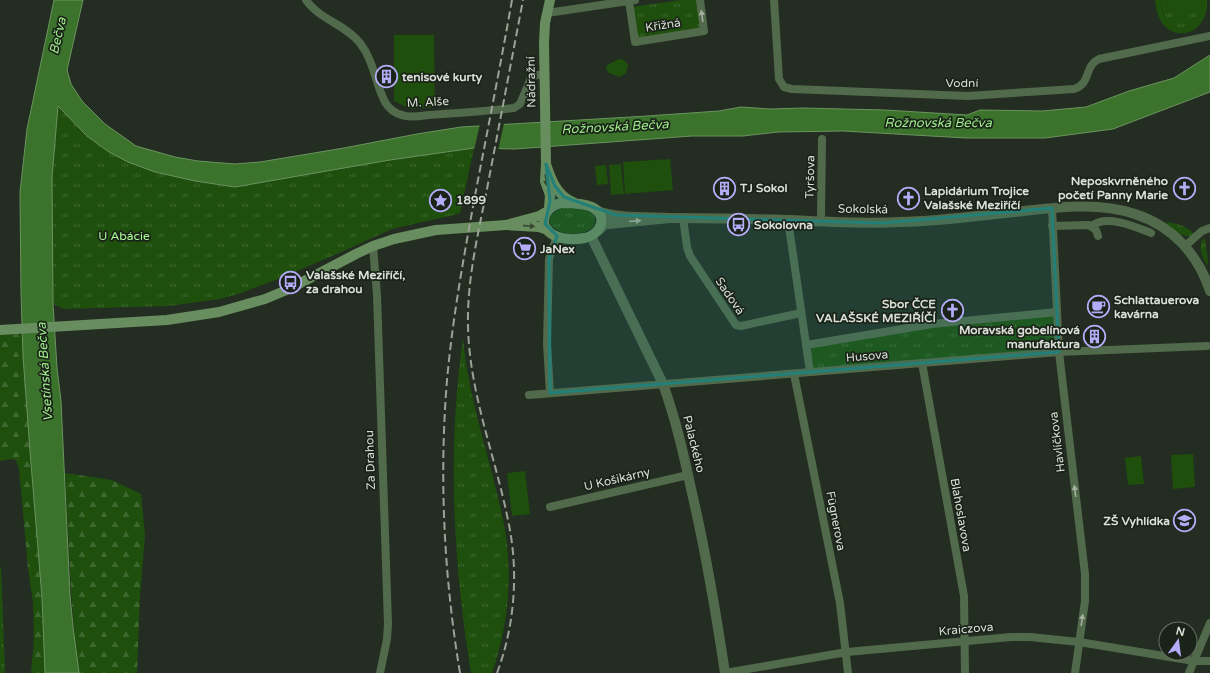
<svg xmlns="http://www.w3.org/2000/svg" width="1210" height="673" viewBox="0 0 1210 673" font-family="'Varela Round',sans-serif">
<defs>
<pattern id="grass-tufts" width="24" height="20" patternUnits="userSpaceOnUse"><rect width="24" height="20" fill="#1e4f0d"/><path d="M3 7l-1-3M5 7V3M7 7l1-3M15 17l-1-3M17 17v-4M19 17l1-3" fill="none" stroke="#3e6830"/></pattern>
<pattern id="forest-firs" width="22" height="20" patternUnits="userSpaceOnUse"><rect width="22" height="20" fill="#1e4f0d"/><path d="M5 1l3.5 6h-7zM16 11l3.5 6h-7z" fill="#3e6830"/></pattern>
</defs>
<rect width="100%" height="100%" fill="#242d21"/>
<!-- grass -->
<g fill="url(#grass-tufts)">
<path d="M681,0h17l4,30 -65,10 -5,-33z"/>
<path d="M1161,0h6l1,9 28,-4v-5h5c4,25 -22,38 -35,19 -4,-6 -4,-13 -5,-19z"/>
<path d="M58,106l29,30 22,16 19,10 27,10 39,9 41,6 155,-27 84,-12 -14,65 -6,2 -62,14 -55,25 -59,25 -40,15 -18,5 -51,7 -105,3 -11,-5 -1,-127z"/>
<path d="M565,208c10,0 23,0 30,9l-1,9c-9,10 -32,10 -41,1 -10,-9 4,-18 12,-19z"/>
<path d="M1166,222c10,1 21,4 27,11l-1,3c-9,2 -22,-7 -26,-14z"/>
<path d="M1204,238l1,1 3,23 -1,3c-5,-8 -10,-19 -3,-27z"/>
<path d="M1057,313l2,39 -249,20 -4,-27 126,-21z"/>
<path d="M463,338c6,67 30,126 42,192 8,47 3,98 -13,143h-21c-18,-110 -24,-224 -8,-335z"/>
<path d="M0,567h1l4,106h-5z"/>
</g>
<!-- forest -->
<g fill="url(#forest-firs)">
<path d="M22,334l20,264 3,75h-14l3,-33 -1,-37 -5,-35 -9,-99 -3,-9 -4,-1 -12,2v-126z"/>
<path d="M65,473l47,7 29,14 4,41 -5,62 -3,76h-58c-9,-67 -10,-133 -14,-200z"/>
</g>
<!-- garden -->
<g fill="#1e4f0d">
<path d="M1155,0h6c1,6 1,13 5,19 13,19 39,6 35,-19h6c3,30 -30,46 -46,21 -4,-6 -5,-14 -6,-21z"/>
<path d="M1167,0h29v6l-28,3z"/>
<path d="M394,35h40l1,72 -25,2 -16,-8z"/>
<path d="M619,59l5,1 4,5 -2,8 -6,4 -11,-4 -3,-4 1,-4z"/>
<path d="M670,159l3,31 -48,4 -2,-32z"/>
<path d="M621,164l3,30 -13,1 -2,-30z"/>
<path d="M606,165l2,19 -11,1 -2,-19z"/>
<path d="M1193,454l2,33 -22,2 -2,-34z"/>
<path d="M1141,456l3,28 -16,1 -3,-27z"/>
<path d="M525,471l5,43 -18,2 -5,-43z"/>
</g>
<!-- water -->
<path fill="#3c732c" stroke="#6b935f" d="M54,0h29l-16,70 4,14 11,17 23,23 31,22 39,11 23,4 37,3 25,-2 84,-14 73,-14 44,-7 186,-11 72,-5 22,-4 29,2 33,-1 82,2 82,5 13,-5 62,1 44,-4 43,-16 45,-13 36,-23v37l-97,37 -68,9h-79l-123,-7 -65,1 -35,4h-51l-177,13 -41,-1 -84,12 -155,27 -40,-6 -40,-9 -27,-10 -19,-10 -22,-16 -29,-30 -6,71 1,127 4,64 4,33 9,194 3,32 6,46h-34l-3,-75 -12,-147 -7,-95 -2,-63 -1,-101 7,-63z"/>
<!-- pier -->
<path fill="#242d21" d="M504,123l-6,28 -24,-1 6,-26z"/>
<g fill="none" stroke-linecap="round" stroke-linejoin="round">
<!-- minor -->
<g stroke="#526a4c" stroke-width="8">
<path d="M306,0c14,20 39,24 54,43 14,18 15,40 25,59 4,7 9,11 17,13 8,3 18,1 27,0 28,-2 57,-4 85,-7l6,-4 11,-26 5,-3h9"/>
<path d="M774,0l5,79 5,8 8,2 176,7 106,-7c18,-6 9,-22 25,-30l111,-23"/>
<path d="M629,1l6,41 69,-11 -4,-31"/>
<path d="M547,13l88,-13"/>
<path d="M1052,208l7,144 26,222v27l-10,72"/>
<path d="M821,215l1,-76"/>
<path d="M683,218l4,29 3,9 46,69 5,1 60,-13"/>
<path d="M788,220l22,152"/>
<path d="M1052,226l37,-1 7,5 2,6"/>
<path d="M1092,226c14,-12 44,1 59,7"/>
<path d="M373,246l4,49 11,329 -1,15 -7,34"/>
<path d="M1185,246l17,-15 8,-3"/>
<path d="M806,345l126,-21 125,-12"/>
<path d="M922,363l42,233 1,77"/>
<path d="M794,374l46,229 8,70"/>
<path d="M550,393l-3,-49 2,-85 8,-23"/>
<path d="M529,395l530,-43 148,-6"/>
<path d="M550,507l138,-32"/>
<path d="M725,673l122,-21 164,-15h19l49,5 115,19h16"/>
<path d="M1189,673l21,-50"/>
</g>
<!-- tertiary -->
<g stroke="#526a4c" stroke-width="10">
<path d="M596,210c17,9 54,7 74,8l-62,6 -4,1 -6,6"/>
<path d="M670,218c40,0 79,1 118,2 38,2 75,4 112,2 41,-1 83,-7 124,-11 36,-4 75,-9 111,3 37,12 63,40 75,77"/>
<path d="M591,236l72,148c13,36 21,72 29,109 14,60 24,120 33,180"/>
</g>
<!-- secondary -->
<g stroke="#688d5e" stroke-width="10">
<path d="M546,164l-2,-121 1,-20 5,-23"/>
<path d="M562,203c10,0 21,0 30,4 17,9 9,27 -7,31 -11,2 -27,2 -36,-6 -12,-12 -1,-27 13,-29z"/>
<path d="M549,208l1,-13 -5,-14 1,-17c5,15 11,32 27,38"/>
<path d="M546,212l-7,4 -33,9 33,2 9,3"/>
<path d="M0,330l167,-10 52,-8 46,-13 24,-10 67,-35 17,-8 21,-7 42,-9 70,-5"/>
</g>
<!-- rail -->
<g stroke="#9ba298" stroke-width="2" stroke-dasharray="8 4" stroke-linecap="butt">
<path d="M460,673c-16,-96 -21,-195 -13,-293 6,-66 18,-130 30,-195 12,-62 24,-123 35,-185"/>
<path d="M497,673c18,-48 22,-102 11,-153 -13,-65 -39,-128 -40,-195 -1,-45 10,-91 19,-136 12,-63 24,-126 36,-189"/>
</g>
</g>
<!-- one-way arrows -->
<defs><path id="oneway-solid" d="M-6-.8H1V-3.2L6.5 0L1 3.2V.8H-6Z"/></defs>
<g fill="#a3b09f">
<use href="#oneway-solid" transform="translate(702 16) rotate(-98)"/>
<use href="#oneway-solid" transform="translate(635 221) rotate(-5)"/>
<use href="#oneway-solid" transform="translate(1075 491) rotate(-97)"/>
<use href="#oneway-solid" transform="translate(1082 620) rotate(-82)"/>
</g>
<g fill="#354830">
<use href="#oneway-solid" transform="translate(546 180) rotate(81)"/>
<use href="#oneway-solid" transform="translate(529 226) rotate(4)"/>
</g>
<!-- marked area -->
<path fill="#238078" fill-opacity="0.2" stroke="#238078" stroke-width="3" stroke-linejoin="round" d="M546,164l9,22 9,11 52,18 266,8 170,-15 7,144 -509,41 -1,-134 8,-23 -12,-12 5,-23z"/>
<!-- icons -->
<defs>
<symbol id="building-ring" viewBox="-11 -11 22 22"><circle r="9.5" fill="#1a2318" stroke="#b5acf8" stroke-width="1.5"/><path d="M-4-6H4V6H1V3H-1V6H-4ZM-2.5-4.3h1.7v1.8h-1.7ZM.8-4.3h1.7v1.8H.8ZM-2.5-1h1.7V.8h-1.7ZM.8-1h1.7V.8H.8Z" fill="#b5acf8"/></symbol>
<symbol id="church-ring" viewBox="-11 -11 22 22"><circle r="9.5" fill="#1a2318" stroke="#b5acf8" stroke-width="1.5"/><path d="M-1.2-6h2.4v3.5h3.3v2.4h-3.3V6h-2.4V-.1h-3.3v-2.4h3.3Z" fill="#b5acf8"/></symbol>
<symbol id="sight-ring" viewBox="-11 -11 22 22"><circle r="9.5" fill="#1a2318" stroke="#b5acf8" stroke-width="1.5"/><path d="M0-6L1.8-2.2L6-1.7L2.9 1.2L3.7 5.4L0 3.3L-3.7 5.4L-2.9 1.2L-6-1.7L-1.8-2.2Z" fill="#b5acf8"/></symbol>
<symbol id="bus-ring" viewBox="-11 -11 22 22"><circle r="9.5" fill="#1a2318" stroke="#b5acf8" stroke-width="1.5"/><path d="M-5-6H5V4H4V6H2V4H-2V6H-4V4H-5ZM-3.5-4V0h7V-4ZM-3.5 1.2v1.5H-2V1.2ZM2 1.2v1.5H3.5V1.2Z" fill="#b5acf8"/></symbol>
<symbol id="supermarket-ring" viewBox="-11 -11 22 22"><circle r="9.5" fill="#1a2318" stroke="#b5acf8" stroke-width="1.5"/><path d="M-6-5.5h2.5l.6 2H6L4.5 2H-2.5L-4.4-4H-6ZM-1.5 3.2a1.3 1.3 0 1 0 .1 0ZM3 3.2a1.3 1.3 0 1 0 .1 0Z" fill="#b5acf8"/></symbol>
<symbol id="cafe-ring" viewBox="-11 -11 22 22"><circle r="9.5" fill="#1a2318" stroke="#b5acf8" stroke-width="1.5"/><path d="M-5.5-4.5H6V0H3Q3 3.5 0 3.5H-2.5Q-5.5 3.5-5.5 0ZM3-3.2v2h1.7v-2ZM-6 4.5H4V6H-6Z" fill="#b5acf8"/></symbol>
<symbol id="school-ring" viewBox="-11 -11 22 22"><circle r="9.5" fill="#1a2318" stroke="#b5acf8" stroke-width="1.5"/><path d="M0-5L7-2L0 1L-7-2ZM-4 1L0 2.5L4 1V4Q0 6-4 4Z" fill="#b5acf8"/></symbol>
</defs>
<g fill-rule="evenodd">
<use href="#building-ring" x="374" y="64" width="25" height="25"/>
<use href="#building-ring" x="712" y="176" width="25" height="25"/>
<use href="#church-ring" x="1172" y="176" width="25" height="25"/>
<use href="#church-ring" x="896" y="186" width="25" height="25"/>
<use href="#sight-ring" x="428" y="188" width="25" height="25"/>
<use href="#bus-ring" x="726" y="212" width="25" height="25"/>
<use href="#supermarket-ring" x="512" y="236" width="25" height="25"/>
<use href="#bus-ring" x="278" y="270" width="25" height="25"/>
<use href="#cafe-ring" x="1086" y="294" width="25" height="25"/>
<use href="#church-ring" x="940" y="298" width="25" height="25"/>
<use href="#building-ring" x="1082" y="324" width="25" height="25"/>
<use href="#school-ring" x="1172" y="508" width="25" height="25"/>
</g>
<g text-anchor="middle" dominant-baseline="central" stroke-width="3.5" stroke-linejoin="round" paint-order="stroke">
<!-- street labels -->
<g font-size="12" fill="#d9dfd7" stroke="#1a2318">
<text transform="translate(663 25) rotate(-9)">Křižná</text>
<text transform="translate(531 82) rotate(-91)">Nádražní</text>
<text x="962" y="83">Vodní</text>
<text transform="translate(428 102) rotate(-3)">M. Alše</text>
<text transform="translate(810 177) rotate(-89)">Tyršova</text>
<text transform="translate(863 209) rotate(1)">Sokolská</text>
<text transform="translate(730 296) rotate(56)">Sadová</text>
<text transform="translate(867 356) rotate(-5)">Husova</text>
<text transform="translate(1057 442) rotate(-97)">Havlíčkova</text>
<text transform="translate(694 444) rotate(76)">Palackého</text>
<text transform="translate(370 460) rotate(-92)">Za Drahou</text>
<text transform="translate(617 479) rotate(-13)">U Košikárny</text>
<text transform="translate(961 515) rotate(80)">Blahoslavova</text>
<text transform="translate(836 521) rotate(79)">Fügnerova</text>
<text transform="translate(966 629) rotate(-5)">Kraiczova</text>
</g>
<!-- poi labels -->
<g font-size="12" font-weight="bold" fill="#d9dfd7" stroke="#1a2318" text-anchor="start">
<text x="402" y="77">tenisové kurty</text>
<text x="1168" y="181" text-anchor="end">Neposkvrněného<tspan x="1168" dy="14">početí Panny Marie</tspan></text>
<text x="740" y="188">TJ Sokol</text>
<text x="924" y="191">Lapidárium Trojice<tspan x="924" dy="14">Valašské Meziříčí</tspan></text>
<text x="456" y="200">1899</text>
<text x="754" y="225">Sokolovna</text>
<text x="540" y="249">JaNex</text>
<text x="306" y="275">Valašské Meziříčí,<tspan x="306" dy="14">za drahou</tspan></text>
<text x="1114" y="300">Schlattauerova<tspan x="1114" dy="14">kavárna</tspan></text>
<text x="936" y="304" text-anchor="end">Sbor ČCE<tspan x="936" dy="14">VALAŠSKÉ MEZIŘÍČÍ</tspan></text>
<text x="1080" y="330" text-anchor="end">Moravská gobelínová<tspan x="1080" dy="14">manufaktura</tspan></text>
<text x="1170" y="521" text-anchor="end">ZŠ Vyhlídka</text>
</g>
<!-- park labels -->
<g font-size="12" fill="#acf898" stroke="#1a2318">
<text x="124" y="236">U Abácie</text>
</g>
<!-- water labels -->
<g font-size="13" font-style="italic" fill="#9feb8b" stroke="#1a2318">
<text transform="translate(58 36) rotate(-77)">Bečva</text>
<text x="938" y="123">Rožnovská Bečva</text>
<text transform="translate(615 127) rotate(-3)">Rožnovská Bečva</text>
<text transform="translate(45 372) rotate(-94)">Vsetínská Bečva</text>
</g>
</g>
<!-- north arrow -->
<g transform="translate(1178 641) rotate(14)"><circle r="19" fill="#1a2318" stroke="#666e64"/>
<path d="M0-3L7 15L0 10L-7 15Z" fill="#b5acf8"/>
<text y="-6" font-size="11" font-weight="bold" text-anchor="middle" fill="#d9dfd7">N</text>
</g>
</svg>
